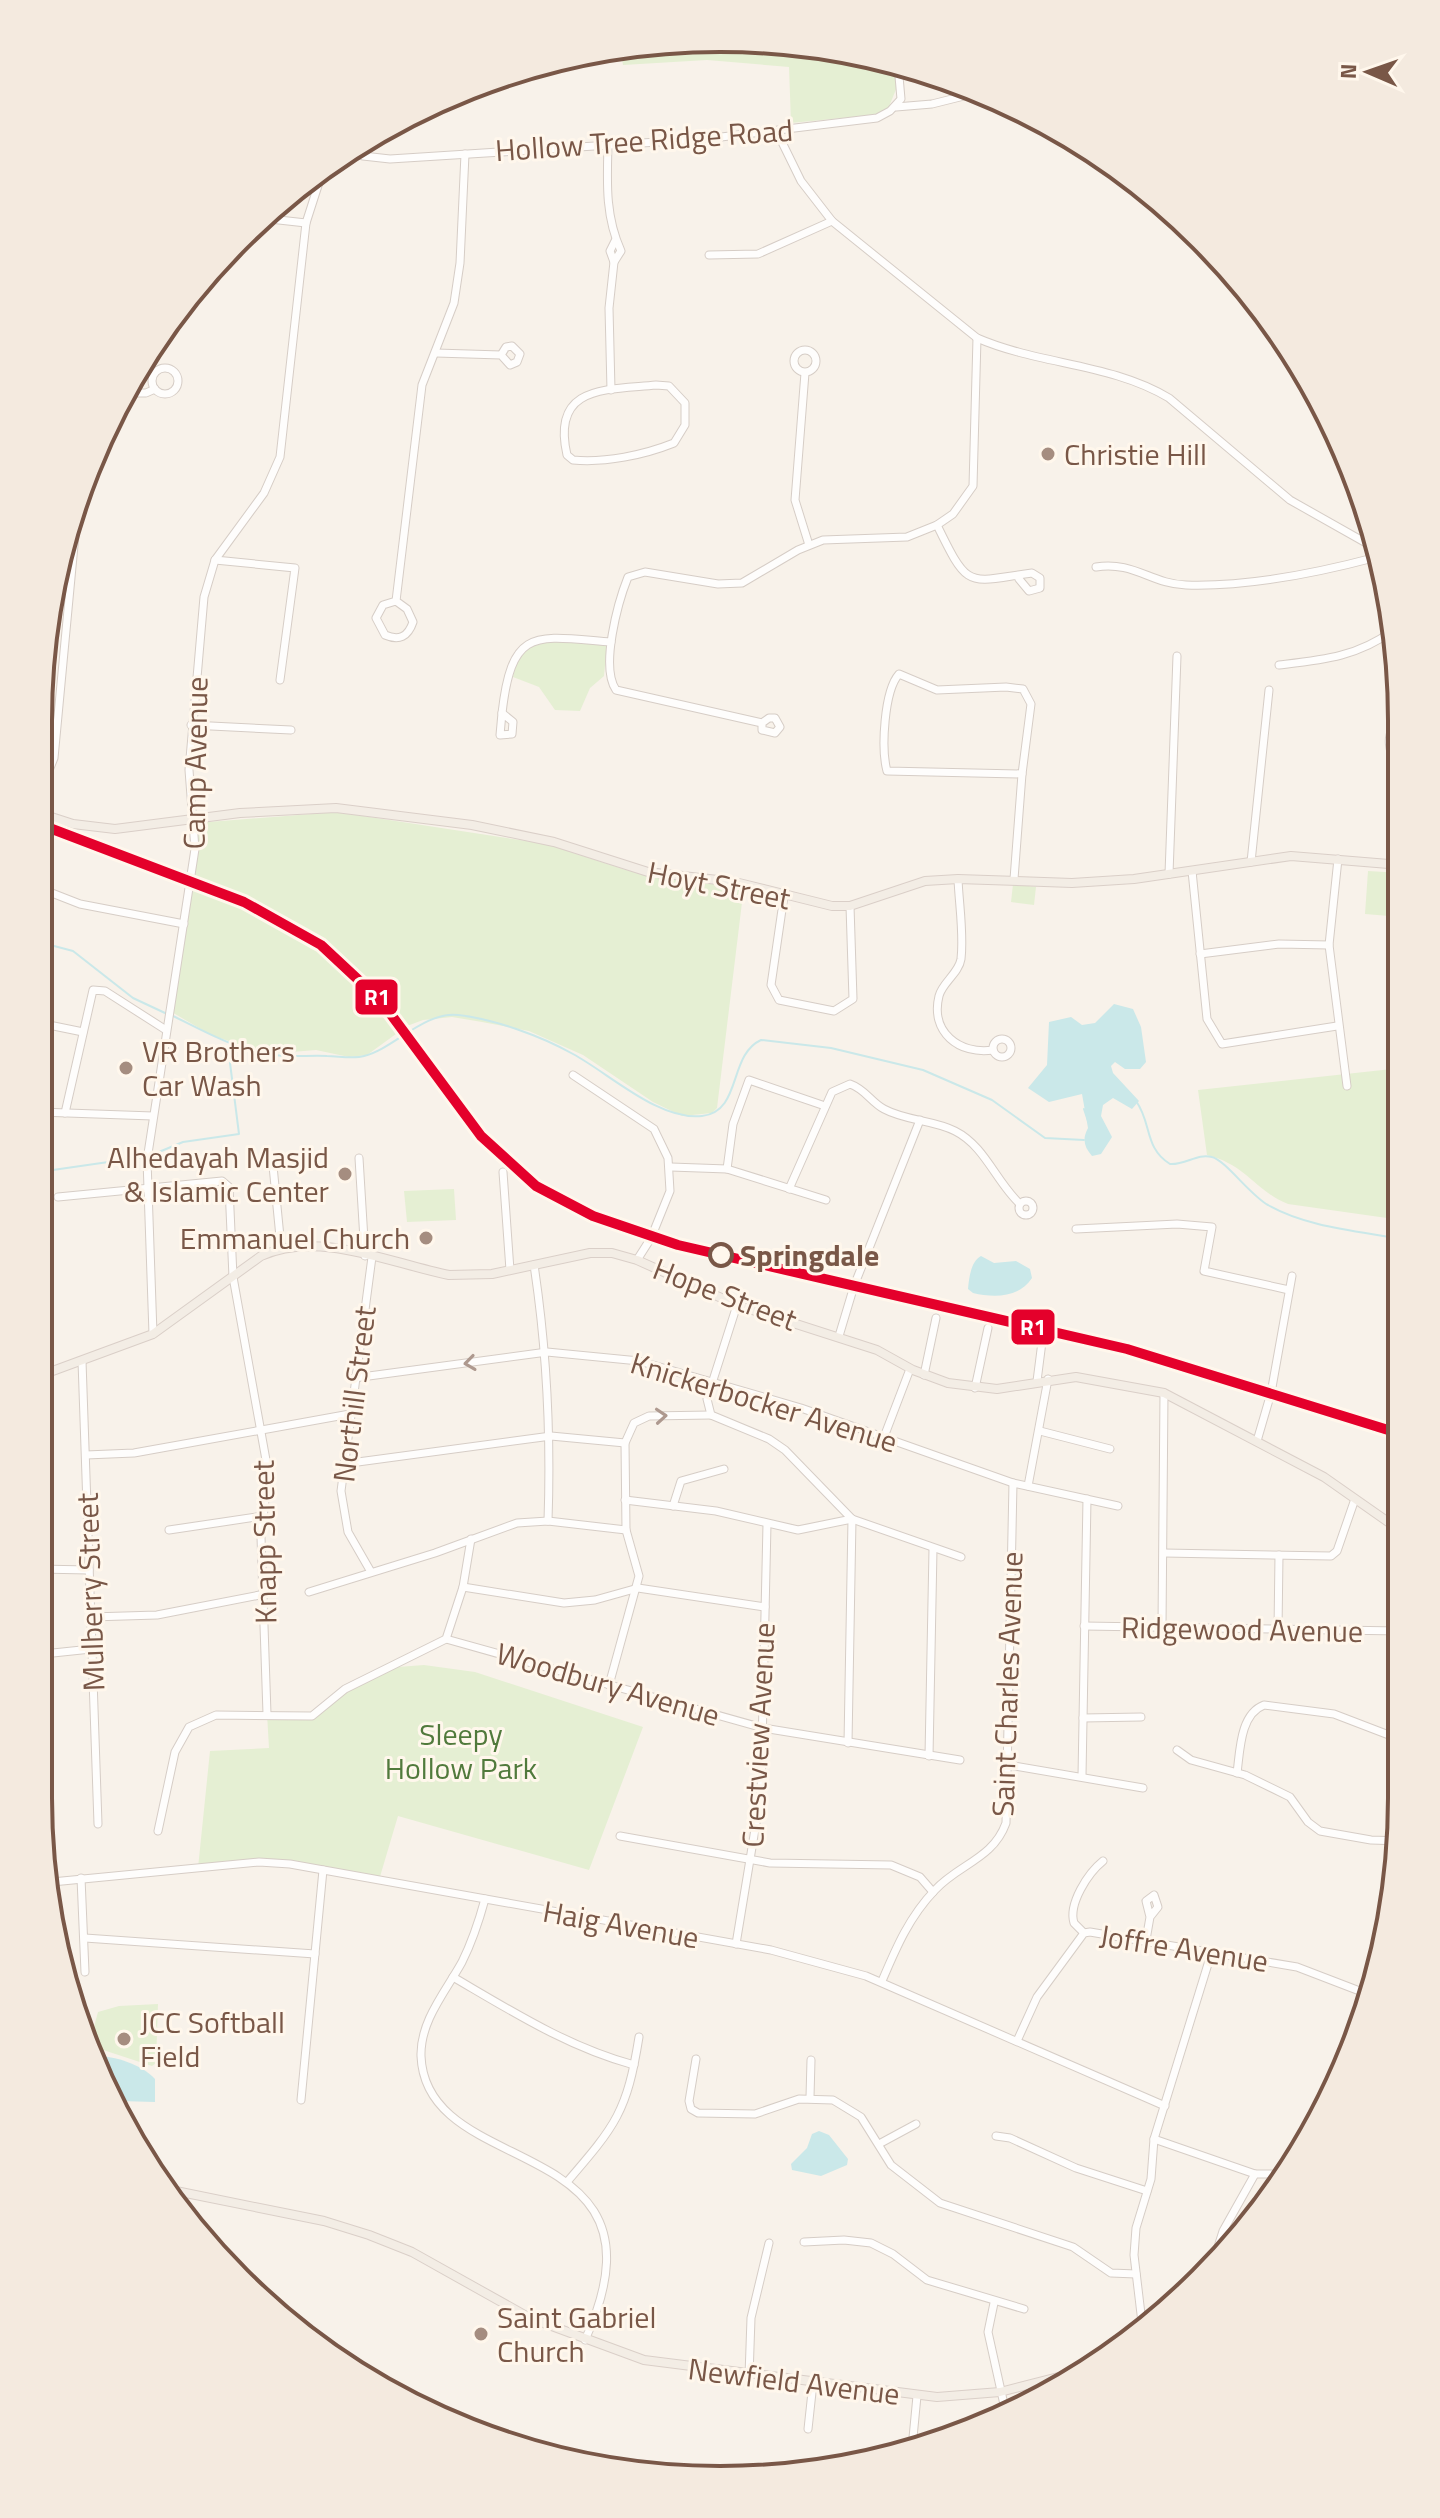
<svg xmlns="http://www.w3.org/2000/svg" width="1440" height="2518" viewBox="0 0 1440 2518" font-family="'Titillium Web',sans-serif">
<rect width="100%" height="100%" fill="#f8f2ea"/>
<!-- green -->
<g fill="#e5efd3">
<path d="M720,38l133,13 42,13 2,23 -9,22 -15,6 -82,8 -2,-56 -82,-7 -84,5 -3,-17z"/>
<path d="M547,640l60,4 -3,32 -14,12 -10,23 -25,-1 -16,-23 -26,-10c4,-20 13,-32 34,-37z"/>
<path d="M337,812l209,32 80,26 118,16 -27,222 -5,5 -30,3 -29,-14 -70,-47 -54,-24 -47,-9 -30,-5 -29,3 -16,6 -40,29 -18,2 -33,-7 -49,4 -56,-19 -41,-24 28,-170 -2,-18z"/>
<path d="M1368,871l33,2v44l-36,-3z"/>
<path d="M1013,884l23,3 -2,18 -23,-3z"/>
<path d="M1401,1068v152l-113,-16c-33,-13 -41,-39 -81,-49l-9,-65z"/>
<path d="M454,1189l2,31 -49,2 -3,-31z"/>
<path d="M424,1665l51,7 168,55 -54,143 -191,-54 -19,64 -89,-16 -92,4 12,-117 59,-3 -2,-34 45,2 25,-22 48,-26z"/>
<path d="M158,2004l-2,59 -4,3 -58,-19 -2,-13 6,-22 21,-6z"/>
</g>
<!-- water -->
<g fill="#cae8e9">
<path d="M1114,1004l19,5 8,18 5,35 -6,7h-15l-10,-7 -4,4 2,7 26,28 -7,8 -19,-11 -10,7 -2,11 11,21 -11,17 -9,2c-8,-9 -10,-17 -4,-28l-6,-34 -33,8 -21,-14 19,-23 2,-43 22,-5 11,8 13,-2z"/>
<path d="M981,1256l13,7 22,-2 14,8 2,9c-13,20 -38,20 -59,15l-5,-4c1,-11 3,-28 13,-33z"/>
<path d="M95,2056c20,0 46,8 60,23v23l-36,-1z"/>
<path d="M819,2131l10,4 19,24 -1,6 -26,11 -29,-6 -1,-6 16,-16 5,-14z"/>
</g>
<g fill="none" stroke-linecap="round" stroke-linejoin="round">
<!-- stream -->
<g stroke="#cae8e9" stroke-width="2">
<path d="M39,942l34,9 60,47 32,15"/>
<path d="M171,1015c31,15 62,33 96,39 19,4 41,1 60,2 11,0 27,3 37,0 29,-7 61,-45 94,-41 36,4 83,21 115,39 37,20 86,67 129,62 40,-4 26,-61 59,-76l70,8 92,22 69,30 53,38 39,2"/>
<path d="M1136,1101c16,22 8,47 34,63 16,1 27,-11 42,-7 13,3 39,39 56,48 38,22 90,26 133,34"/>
<path d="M1084,1109l4,12"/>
<path d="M154,1154l29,-12 56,-8 -9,-71"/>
<path d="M39,1172l104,-15"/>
</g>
<defs>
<g id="minor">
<path d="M896,107l36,-3 52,-13"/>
<path d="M777,132l24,49 31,40 145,117c62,27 134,25 192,60l121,102 85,48"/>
<path d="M608,144c-1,38 -3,72 13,107l-7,11 -5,46 2,82"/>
<path d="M347,150l16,6 27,3 315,-20 172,-21 13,-7 11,-12 -3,-34"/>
<path d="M261,218l45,5"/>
<path d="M709,255l49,-1 74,-33"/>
<path d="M614,262l-4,-11 5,-10"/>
<circle cx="805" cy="361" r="11"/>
<path d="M436,353l65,2 5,-8 6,-1 8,8 -3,8 -7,3 -9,-10"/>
<circle cx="165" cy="381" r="13"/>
<path d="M805,373l-10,127 14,45"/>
<path d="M656,385l13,1 16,17v22l-11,18c-30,12 -69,20 -101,17l-6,-5c-16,-70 39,-65 89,-70z"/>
<path d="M127,393h19l9,-4"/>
<path d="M937,525c32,66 30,57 95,48l8,5v10l-11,3 -10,-12"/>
<path d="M215,560l80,8 -15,112"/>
<path d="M1096,567c38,-6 55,17 90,18 62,2 131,-12 191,-28"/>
<path d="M396,601l-13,4 -7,13 9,17c14,6 23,2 28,-13l-6,-13 -11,-8 26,-216 32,-82 6,-40 5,-109"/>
<path d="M1279,665c42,-5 78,-8 113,-34"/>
<path d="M899,674l38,16 69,-3 17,2 8,15 -9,70 -135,-3c-6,-22 -3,-80 12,-97z"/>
<path d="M502,713c10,-87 33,-77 109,-71"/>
<path d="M502,713l11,9 -1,12 -12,1z"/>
<path d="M1401,721c-18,11 -13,34 0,47"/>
<path d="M762,723v7l13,3 5,-6 -5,-9h-6l-7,5 -146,-33c-16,-23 2,-88 12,-113l17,-5 73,12 24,-1 56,-33 25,-10 84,-3 30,-12 16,-11 20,-28 4,-148"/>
<path d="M191,725l100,5"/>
<path d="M39,795l15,-37 21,-223"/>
<path d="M1338,859l-9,86 18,141"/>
<path d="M1251,862l18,-172"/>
<path d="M1192,871l15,148 15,25 115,-18"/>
<path d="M1169,874l8,-218"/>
<path d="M958,879c1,25 6,55 3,80 -2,14 -19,24 -22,37 -9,36 20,59 54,54"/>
<path d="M1014,879l8,-105"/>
<path d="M39,888l41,16 104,20"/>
<path d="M784,896l-13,89 8,15 55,11 19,-12 -3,-93"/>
<path d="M1200,954l79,-10 50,1"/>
<path d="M39,1023l44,9"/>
<circle cx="1002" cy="1048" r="9"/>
<path d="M573,1075l81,54 14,29 2,33 -19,47 -14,22"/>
<path d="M39,1112l114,4"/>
<path d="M65,1113l28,-123 12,1 61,39"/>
<path d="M359,1158l6,98"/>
<path d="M273,1166l8,81"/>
<path d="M671,1167l56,2 99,31"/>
<path d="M727,1169l6,-45 16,-44 76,26"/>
<path d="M503,1172l7,98"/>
<path d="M789,1189l43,-97 18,-8c15,5 21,18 34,25 22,12 50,11 71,22 30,15 41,51 65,73"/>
<path d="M58,1197l164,-16 7,6 4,90 35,194 -7,66 6,177"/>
<circle cx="1026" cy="1208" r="7"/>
<path d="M1076,1229l101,-5 35,3 -8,44 85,19"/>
<path d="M534,1265c13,86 17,169 14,256"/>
<path d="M737,1305l-30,94 4,16 58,24 16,11 67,69 109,38"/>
<path d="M153,1334l-6,-174 48,-311 -6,-79 15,-173 11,-37 49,-67 16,-36 26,-234 18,-56"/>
<path d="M839,1336l15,-50 66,-166"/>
<path d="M82,1361l16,463"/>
<path d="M924,1375l12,-57"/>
<path d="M354,1378l193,-26 92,9 162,47 212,75 105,23"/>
<path d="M1037,1381l5,-39"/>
<path d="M975,1388l13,-60"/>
<path d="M1040,1431l70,18"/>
<path d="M884,1437l26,-68"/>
<path d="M1257,1441l14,-48 21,-117"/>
<path d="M86,1455l48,-2 216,-39"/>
<path d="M343,1464l208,-28 74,7"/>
<path d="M1028,1486l20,-107"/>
<path d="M625,1500l91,11 82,19 54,-11"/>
<path d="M673,1506l8,-25 43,-12"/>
<path d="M169,1530l94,-14"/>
<path d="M1164,1553l167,3 6,-5 18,-52"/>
<path d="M38,1569l51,1"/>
<path d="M371,1572l-23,-40 -7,-41 31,-234"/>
<path d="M463,1587l101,16 31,-3 43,-12 127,19"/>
<path d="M309,1592l126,-39 82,-30 31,-2 78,9"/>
<path d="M91,1617l66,-2 108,-21"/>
<path d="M1084,1626l317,5"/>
<path d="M1162,1627l2,-234"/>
<path d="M1278,1630l1,-75"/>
<path d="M446,1639l317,89 197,32"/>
<path d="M38,1646l15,7 38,-4"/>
<path d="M609,1685l30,-109 -13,-46 -1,-87 9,-20 15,-7 62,-1"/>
<path d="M1083,1718l58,-1"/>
<path d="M848,1743l4,-224"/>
<path d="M1177,1750l14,10 54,15 45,22 18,25 12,9 51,9 30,1"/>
<path d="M929,1756l4,-207"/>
<path d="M1009,1765l134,23"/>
<path d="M1237,1773c3,-22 3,-59 27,-68l70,9 60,23"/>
<path d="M1082,1776l5,-277"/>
<path d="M158,1831l17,-79 14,-25 27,-12 96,1 33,-27 101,-50 17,-52 8,-48"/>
<path d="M620,1836l150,27 121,2 29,12 13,15"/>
<path d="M1389,1841l5,6 6,-1"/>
<path d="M81,1878l4,94"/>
<path d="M52,1882l207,-20 31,2 481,86 95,26 299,130"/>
<path d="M485,1899c-6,22 -13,43 -23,63 -16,29 -42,59 -41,94 5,127 260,73 164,284"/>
<path d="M1084,1933l-10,-10c-6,-19 14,-50 29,-62"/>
<path d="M85,1938l230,16"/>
<path d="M1146,1940l4,-23 -4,-16 8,-6 4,12 -8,10"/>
<path d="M736,1944l25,-151 6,-269"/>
<path d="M453,1977c60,35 115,70 181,88"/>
<path d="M882,1981c14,-33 27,-64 53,-91 24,-26 58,-31 71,-67l7,-340"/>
<path d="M1017,2041l20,-44 47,-64 6,-1 207,35 73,28"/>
<path d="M696,2059l-7,42 2,8 7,4 57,1 44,-15 34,1 28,17 30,48 49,38 133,44 38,26 25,1"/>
<path d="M810,2097l1,-37"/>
<path d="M301,2100l22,-230"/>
<path d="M996,2136l14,2 66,30 71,23"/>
<path d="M1154,2139l101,35"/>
<path d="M879,2144l37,-20"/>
<path d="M567,2182c49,-57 60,-70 72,-145"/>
<path d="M804,2242l40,-2 27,3 22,11 34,26 97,29"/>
<path d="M1216,2253l7,-22 32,-57h33"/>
<path d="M994,2303l-6,29 17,77"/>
<path d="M1143,2331l-9,-76 2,-27 15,-49 3,-40 58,-188"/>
<path d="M749,2376l2,-58 18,-75"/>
<path d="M808,2429l5,-46"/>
<path d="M912,2448l5,-52"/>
</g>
<g id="major">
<path d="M39,813l34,11 42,5 125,-16 96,-5 136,17 82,17 94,30 87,10 97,24h18l75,-25 33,-2 114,4 62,-4 157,-23 110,9"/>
<path d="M39,1376l114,-42 108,-78c59,-26 128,7 188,19l43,-1 98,-21h22l25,7 100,45 140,45 36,20 35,13 49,6 79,-12 88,16 160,84 77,54"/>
<path d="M166,2189l158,32 45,14 43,17 118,66 114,42 293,37 63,-5 70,-18"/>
</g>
</defs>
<!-- minor casing -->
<use href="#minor" stroke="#d6cdc6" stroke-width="9"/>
<!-- major casing -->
<use href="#major" stroke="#dacfc8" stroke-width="10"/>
<!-- minor -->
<use href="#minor" stroke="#fefdfc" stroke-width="7"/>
<!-- major -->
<use href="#major" stroke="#f3ede5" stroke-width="8"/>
<defs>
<path id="rail-1" d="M39,824l205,78 77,43 60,56 100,135 55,50 57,30 85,29 449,104 274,85"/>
</defs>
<!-- rail-1 casing -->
<use href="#rail-1" stroke="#fff7ec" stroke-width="16"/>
<!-- rail-1 -->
<use href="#rail-1" stroke="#e4002b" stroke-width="10"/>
</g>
<!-- one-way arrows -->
<defs><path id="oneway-chevron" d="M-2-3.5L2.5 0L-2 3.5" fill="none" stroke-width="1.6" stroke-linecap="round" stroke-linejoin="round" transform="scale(2)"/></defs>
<g stroke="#ae998f">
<use href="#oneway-chevron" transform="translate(470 1363) rotate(172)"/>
<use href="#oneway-chevron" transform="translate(661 1416) rotate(-4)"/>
</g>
<!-- markers -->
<g fill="#a58d80" stroke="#fff7ec" stroke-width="3">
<circle cx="1048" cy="454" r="8"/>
<circle cx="126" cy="1068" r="8"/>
<circle cx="345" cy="1174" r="8"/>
<circle cx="426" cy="1238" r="8"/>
<circle cx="124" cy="2039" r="8"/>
<circle cx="481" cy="2334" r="8"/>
</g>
<circle fill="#fff7ec" stroke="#795747" stroke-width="4" cx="721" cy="1255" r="11"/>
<g text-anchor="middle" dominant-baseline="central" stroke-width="6" stroke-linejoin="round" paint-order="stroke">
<!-- street labels -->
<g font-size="30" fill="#795747" stroke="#fff7ec">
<text transform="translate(644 140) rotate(-4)">Hollow Tree Ridge Road</text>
<text transform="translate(195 763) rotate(-89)">Camp Avenue</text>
<text transform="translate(719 885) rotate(11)">Hoyt Street</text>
<text transform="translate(725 1294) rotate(21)">Hope Street</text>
<text transform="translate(354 1394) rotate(-83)">Northill Street</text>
<text transform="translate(764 1402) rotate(17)">Knickerbocker Avenue</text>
<text transform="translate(264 1542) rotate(-91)">Knapp Street</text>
<text transform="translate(90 1592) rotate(-92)">Mulberry Street</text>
<text transform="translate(1242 1629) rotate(1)">Ridgewood Avenue</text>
<text transform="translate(608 1684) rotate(16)">Woodbury Avenue</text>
<text transform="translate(1007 1684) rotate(-88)">Saint Charles Avenue</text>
<text transform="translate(758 1735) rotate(-87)">Crestview Avenue</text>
<text transform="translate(621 1924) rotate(10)">Haig Avenue</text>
<text transform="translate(1184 1948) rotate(9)">Joffre Avenue</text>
<text transform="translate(794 2381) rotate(7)">Newfield Avenue</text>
</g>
<!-- poi labels -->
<g font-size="30" fill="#795747" stroke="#fff7ec" text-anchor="start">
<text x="1064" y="454">Christie Hill</text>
<text x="142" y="1051">VR Brothers<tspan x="142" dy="34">Car Wash</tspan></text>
<text x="329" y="1157" text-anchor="end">Alhedayah Masjid<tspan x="329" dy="34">&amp; Islamic Center</tspan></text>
<text x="410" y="1238" text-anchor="end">Emmanuel Church</text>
<text x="140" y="2022">JCC Softball<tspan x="140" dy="34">Field</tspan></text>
<text x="497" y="2317">Saint Gabriel<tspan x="497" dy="34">Church</tspan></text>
</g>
<!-- stop labels -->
<g font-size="30" font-weight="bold" fill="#795747" stroke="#fff7ec" text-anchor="start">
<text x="740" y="1255">Springdale</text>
</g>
<!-- park labels -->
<g font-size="30" fill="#517a3c" stroke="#fff7ec">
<text x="461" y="1734">Sleepy<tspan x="461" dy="34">Hollow Park</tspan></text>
</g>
</g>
<!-- crop -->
<path d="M0 0H1440V2518H0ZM720 52H720A668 668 0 0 1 1388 720V1798A668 668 0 0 1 720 2466H720A668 668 0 0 1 52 1798V720A668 668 0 0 1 720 52Z" fill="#f4eadf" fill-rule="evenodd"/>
<path fill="none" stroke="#795747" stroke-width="4" d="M720 52H720A668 668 0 0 1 1388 720V1798A668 668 0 0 1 720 2466H720A668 668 0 0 1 52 1798V720A668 668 0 0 1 720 52Z"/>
<g stroke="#fff7ec" stroke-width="3">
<rect x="354" y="978" width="45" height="38" rx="8" fill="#e4002b"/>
<rect x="1010" y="1308" width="46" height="38" rx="8" fill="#e4002b"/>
</g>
<g font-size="22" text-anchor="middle" font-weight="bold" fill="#fff">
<text x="377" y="1005">R1</text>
<text x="1033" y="1335">R1</text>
</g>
<!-- north arrow -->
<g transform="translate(1368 72) rotate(272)" stroke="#fff7ec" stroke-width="6" paint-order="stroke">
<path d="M0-6L14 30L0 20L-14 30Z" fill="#795747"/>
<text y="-12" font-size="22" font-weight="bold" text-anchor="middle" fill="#795747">N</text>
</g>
</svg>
